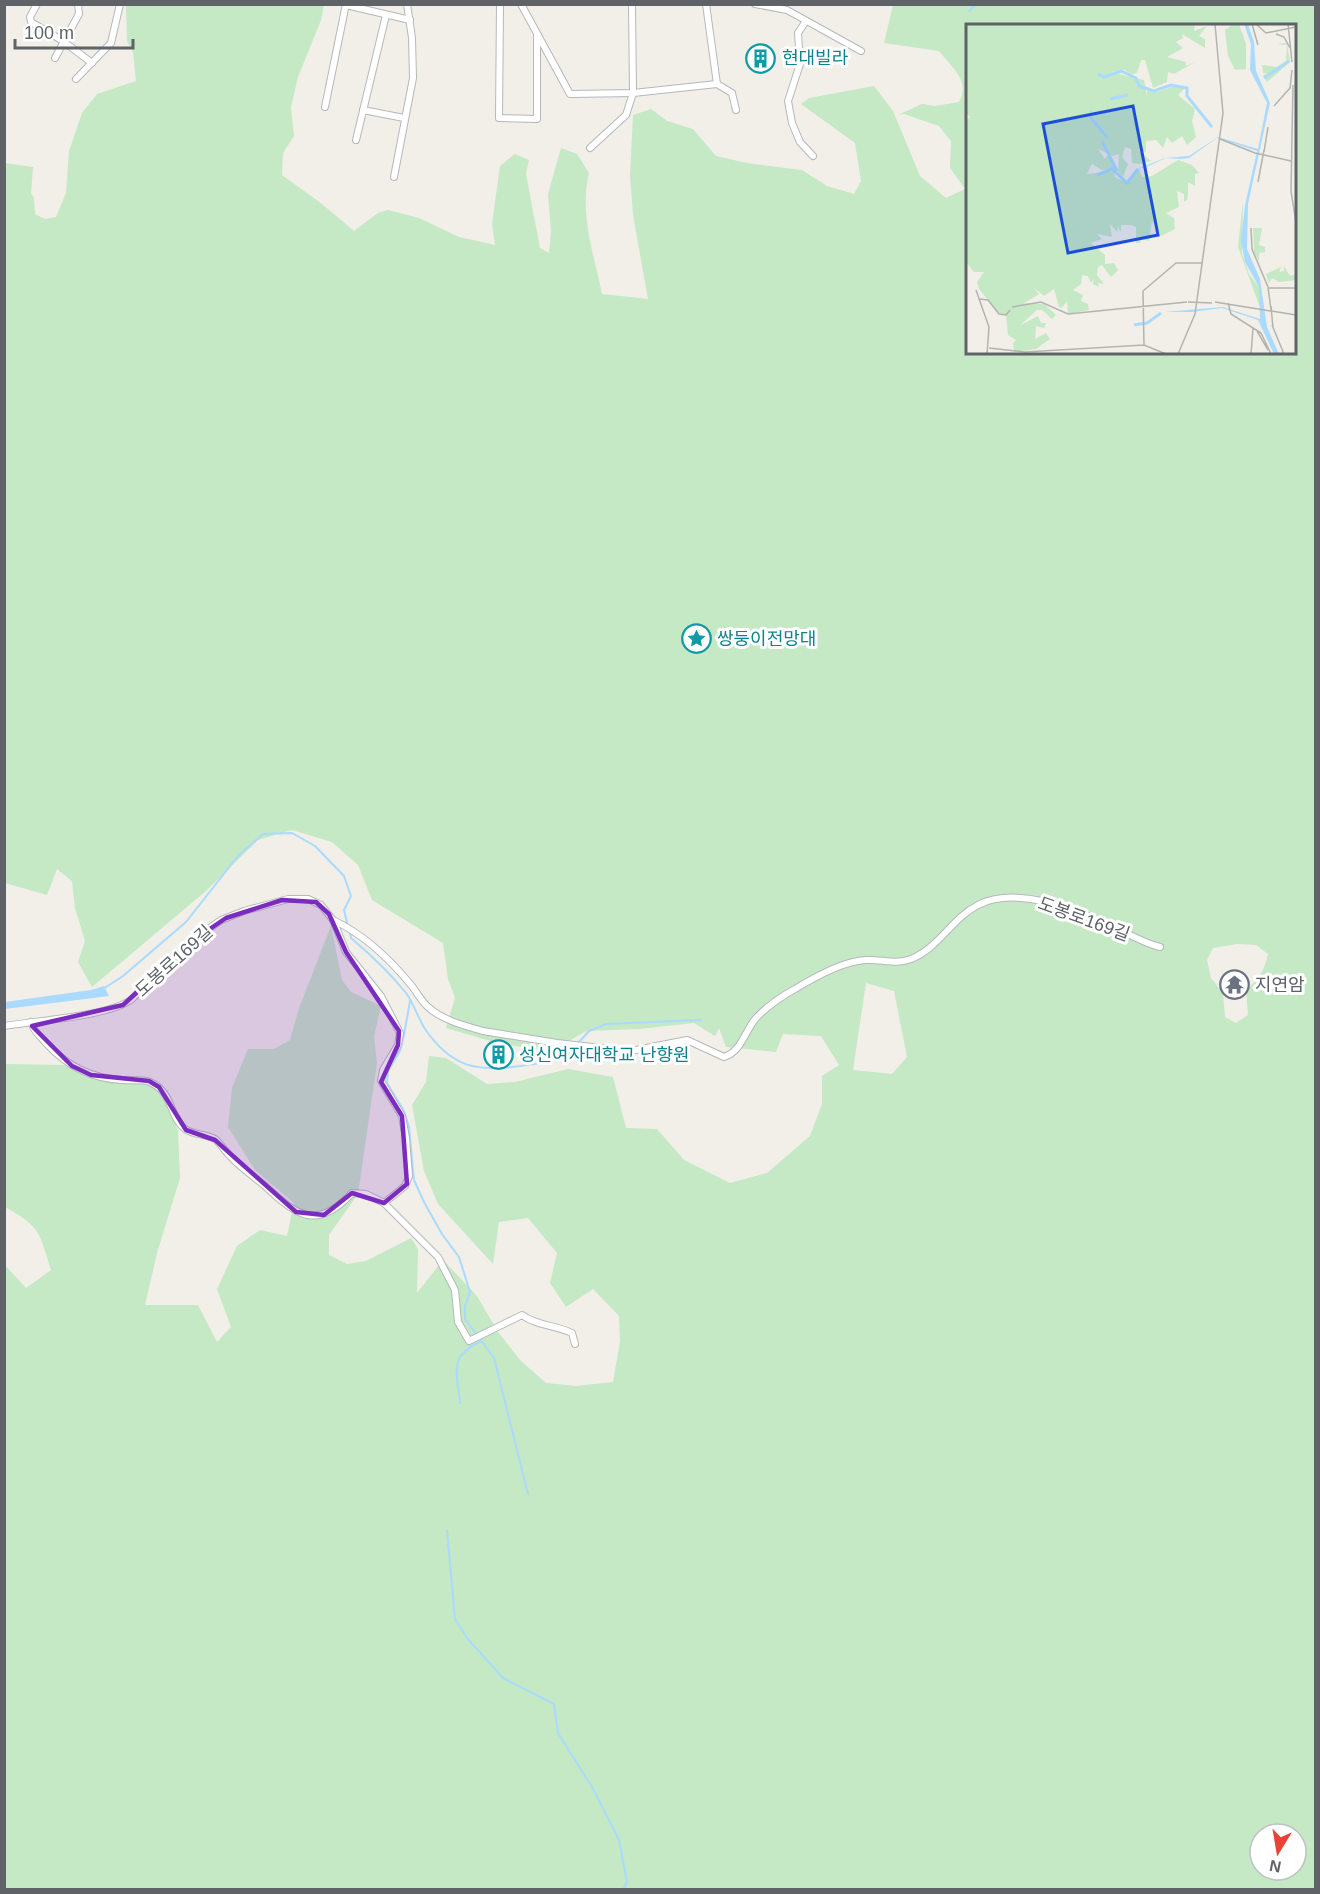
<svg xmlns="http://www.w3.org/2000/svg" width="1320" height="1894" viewBox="0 0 1320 1894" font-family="Arial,'Noto Sans KR',sans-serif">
<rect width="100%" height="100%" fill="#f1efe8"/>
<!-- green -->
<path fill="#c5e8c5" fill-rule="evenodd" d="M126,5h198l-3,15 -23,57 -7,30 3,29 -11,17 -1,22 40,29 32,27 24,-18 10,-3 31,8 40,19 36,8 -3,-21 8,-58 15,-12 14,6 -3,14 14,74 9,5 2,-21 -3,-38 13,-46 16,6 12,19c-10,41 5,81 13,121l46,5 -15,-84 -3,-39 3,-61 18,-6 16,12 26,8 23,27 31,7 55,7 25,16 27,8 7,-13 -6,-38 -54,-39 8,-6 65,-12 19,25 27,65 26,22 19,-9 -15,-21 1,-27 -12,-15 -35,-12 -6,1 24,-11 13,2 24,-4c12,-21 -7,-34 -20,-51l-55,-8 9,-38h422v1884h-1310v-624l21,23 25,-18c-12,-38 -10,-43 -46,-63v-143l58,1 44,10 41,6 20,18 10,32 2,47 -23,75 -12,52h53l19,37 14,-15 -14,-38 20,-43 23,-16 27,6 7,-33 -39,-33 -27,-43 4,-39 16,-39h26l16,-9 9,-32 32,-82 11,54 9,12 30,14 -7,30 3,27 -19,131 -29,41v20l18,9 19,-3 45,-23 7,11 -1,44 26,-33 34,36 21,36 22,28 26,23 30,3 37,-4 7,-41 -1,-25 -26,-27 -27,18 -16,-24 7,-30 -29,-35 -29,4 -6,42 -55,-60 -14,-33 -12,-66 14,-23 3,-26 17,2 41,26 28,-2 53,-13 45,8 13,51 31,1 27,31 46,23 37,-10 43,-37 12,-32v-28l17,-11 -18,-29 -38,-2 -7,18 -50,-5 -7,-19 -4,8 -21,-13 -55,6 -53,2 -36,21 -53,-9 -51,-15 9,-30 -7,-19 -5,-36 -71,-43 -14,-35 -26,-23 -40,-12 -34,10 -52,51 -114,96 -14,-25 7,-21 -10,-33 -3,-27 -15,-12 -10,26 -42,-12 -1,-720 29,4 -2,26 3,5 1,16 10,5 11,-2 10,-24 3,-42 13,-38 15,-19 39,-13 -3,-29 -6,-11zM968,26h326v326h-326zM1237,944l19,1 12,9c-3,16 -10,26 -22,36l2,25 -12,8 -11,-6 -2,-24 -12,-15 -4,-18 6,-12zM866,983l28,8 13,66 -15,17 -39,-4zM1260,1834h36v36h-36z"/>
<!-- water -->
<path fill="#aadaff" d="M104,986l5,10 -104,13v-7l86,-12z"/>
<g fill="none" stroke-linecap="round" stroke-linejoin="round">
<!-- stream -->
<g stroke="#aadaff" stroke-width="2">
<path d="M969,11l8,-7"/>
<path d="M350,932l1,6c20,17 39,35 55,55 8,11 12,25 19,36 27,39 52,43 95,37 21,-3 39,-3 54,-19"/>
<path d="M103,989l20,-13 63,-54 52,-66 25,-22 29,-1 23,13 29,30 7,20 -7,14 4,17"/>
<path d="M410,1001l-6,34 -4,16 -12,20 -1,12 17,28 5,16 5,53 10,22 18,32 17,23 11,35 -5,14v13l29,39 34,136"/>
<path d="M578,1043l11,-12 17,-7 95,-4"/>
<path d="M460,1403c-3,-32 -12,-46 21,-62"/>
<path d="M447,1530l8,89 12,19 36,40 51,26 4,29 34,54 27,53 8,42 -4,8"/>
</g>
<defs>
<g id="minor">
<path d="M37,4l-7,13 1,5 32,19 29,22"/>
<path d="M500,4l-1,114 38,1v-84"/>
<path d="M521,4l49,90 63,-1 84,-9"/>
<path d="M706,4l11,80 15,9 4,17"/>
<path d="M755,4l32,6 74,41"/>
<path d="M346,5l64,15"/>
<path d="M806,21l-8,12 2,31 -12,37 4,22 8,19 13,14"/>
<path d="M55,58l24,-44 -1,-10"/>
<path d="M76,79l35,-36 9,-39"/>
<path d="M325,107l21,-103"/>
<path d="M363,110l41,8"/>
<path d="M356,140l30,-125"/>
<path d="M590,148l36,-33 7,-22 -1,-89"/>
<path d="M394,177l19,-99 -1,-40 -5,-34"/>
<path d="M333,920c32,15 56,38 78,65 6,7 10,16 17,22 14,13 37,19 55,24l74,12 62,7h17l51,-10 37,17c19,-6 21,-29 34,-41 10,-10 24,-20 37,-27 18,-11 49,-28 71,-29 16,-1 29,5 45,-1 28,-11 41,-41 67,-54 39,-20 99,5 136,22 15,7 29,16 46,20"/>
<path d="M31,1022c2,9 10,15 16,22 20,22 46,35 76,36 9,1 20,-1 27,2 23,10 19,34 35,47 8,6 21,5 30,10 5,4 10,12 15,17 10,11 23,20 35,30 32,30 52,45 87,7l14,1 18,9 54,54 17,33 3,32 11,19 53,-26c15,11 34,10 50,18l3,11"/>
<path d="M4,1026c30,-5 107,-10 128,-27l37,-38 34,-28 18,-13 23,-9 44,-12h20l13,6 12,15 13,32 35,44 19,37 -2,12 -15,25 -2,11 21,35 4,22 3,38 -4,10 -21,17"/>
</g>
</defs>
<!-- minor casing -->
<use href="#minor" stroke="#b5b8bc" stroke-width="8"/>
<!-- minor -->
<use href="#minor" stroke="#fff" stroke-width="6"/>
</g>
<!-- marked area -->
<path fill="#7b2cbf" fill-opacity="0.2" stroke="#7b2cbf" stroke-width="4.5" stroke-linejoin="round" d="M282,900l34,2 13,12 17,38 53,79 -1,14 -17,37 21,34 5,68 -23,19 -32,-10 -28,22 -28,-3 -81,-72 -29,-10 -27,-43 -10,-6 -58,-6 -19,-9 -40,-40 91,-21 72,-66 31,-21z"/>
<!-- icons -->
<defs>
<symbol id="building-ring" viewBox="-11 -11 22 22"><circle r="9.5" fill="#fff" stroke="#0f9aa8" stroke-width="1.5"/><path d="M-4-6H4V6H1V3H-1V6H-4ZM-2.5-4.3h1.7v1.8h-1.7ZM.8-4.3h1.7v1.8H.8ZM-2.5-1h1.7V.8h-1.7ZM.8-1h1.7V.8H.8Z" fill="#0f9aa8"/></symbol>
<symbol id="sight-ring" viewBox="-11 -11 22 22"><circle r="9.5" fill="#fff" stroke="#0f9aa8" stroke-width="1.5"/><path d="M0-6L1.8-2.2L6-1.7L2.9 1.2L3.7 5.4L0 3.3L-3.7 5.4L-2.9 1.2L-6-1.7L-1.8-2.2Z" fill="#0f9aa8"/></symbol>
<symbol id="temple-ring" viewBox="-11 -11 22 22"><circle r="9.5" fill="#fff" stroke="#6b7280" stroke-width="1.5"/><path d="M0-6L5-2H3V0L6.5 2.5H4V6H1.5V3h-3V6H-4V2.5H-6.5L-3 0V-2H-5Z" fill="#6b7280"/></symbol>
</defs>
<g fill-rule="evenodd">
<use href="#building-ring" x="744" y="42" width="33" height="33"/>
<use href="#sight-ring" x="680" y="622" width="33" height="33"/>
<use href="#temple-ring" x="1218" y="968" width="33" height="33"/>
<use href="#building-ring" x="482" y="1038" width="33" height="33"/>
</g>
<g text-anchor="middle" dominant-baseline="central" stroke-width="6" stroke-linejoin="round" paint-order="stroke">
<!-- culture labels -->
<g font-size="18" fill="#0d838f" stroke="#fff" text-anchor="start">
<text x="782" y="58">현대빌라</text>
<text x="717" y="639">쌍둥이전망대</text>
<text x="519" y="1055">성신여자대학교 난향원</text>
</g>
<!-- street labels -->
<g font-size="18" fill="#5f6368" stroke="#fff">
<text transform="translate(1084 919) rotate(20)">도봉로169길</text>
<text transform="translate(174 961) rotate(-42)">도봉로169길</text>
</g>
<!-- worship labels -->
<g font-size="18" fill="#5b616d" stroke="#fff" text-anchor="start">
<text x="1255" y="985">지연암</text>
</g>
</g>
<!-- overview -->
<g transform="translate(966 24)">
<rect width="330" height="330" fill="#f1efe8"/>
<path d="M0,0h229l-1,7 13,-5 -8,10 6,3v9l-23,-14 1,4 -7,4 7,6 -16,9 19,5v4l9,-4 -21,12 -6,-2 -1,10 -14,6 -8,-28h-4l-4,13 -7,2 -5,-5 -14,2 33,8 3,16v-7l10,3 17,-6 11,2 -7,7 17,14 -3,12 4,16 -9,8 -5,-9 -10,7 -5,-6 -4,11 -7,-8 -10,1v11l-8,-2 13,11 -12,3 -7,-1 -1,-14 -6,-2 -3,10 6,7 -5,13 -5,-5 1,-18 -6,2 -15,-7 7,10 2,-3 5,3 3,10 -13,1 -10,-6 -5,10 27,-3 1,6 12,6 12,-14 3,8 10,-1 26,-16 14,5 7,8 -4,1v12l-7,-4v12l-1,6 -3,2v-8l-7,-3 2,16 -13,6 8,5 1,11 -14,7 -9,-15 -3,20 -8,-2 -1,4h-4v-16l-5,-2h-10v7l-4,-6 1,7 -8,-9 2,13 -15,-3 5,5 -11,4 14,12v9l9,-1 4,7 -7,7 -9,-12 -4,2 -1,8 7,9 -6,-1 1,4 -6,-3 1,-6 -3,5 -3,-7 -6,-1 -1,9 -8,6 10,5 -2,6 7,3 1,6 -21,4 -1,-13 -5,7 -3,-1 -5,-18 -10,7 -11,-9 6,7 -15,9 20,1 12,11 -4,4 -10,-9h-5l-18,16 19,-10 3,7h5l-2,5 -8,-2 -1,13 11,-6 4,6 -14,10 -22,3 -1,-9 3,-3 -8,-5 -2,-20 -7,-2 -20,-24 -2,-7 7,-10h-10l-8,-10v-142l5,-3 -5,-3zM268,0h5l7,20v25l-11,1 -7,-14 -3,-26zM321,19l3,19 -23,20 -4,-7 5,-2h-5l-1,-8 15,2 9,-6 1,-16 -10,-1zM277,177l-1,53 7,20 10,13 2,23 -23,-63zM287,204h9l-3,17 6,2v5l-6,1v8l-5,-9zM318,242l6,10 6,-2v6l-17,2 -7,-4 -3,5 -3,-9 15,-7 -2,5 5,-1z" fill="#c5e8c5"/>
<path d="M278,0h4l6,18 2,29 14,32 -22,101 -1,45 13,30 7,48 12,27h-5l-16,-34 -36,-12 -30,4h-28l59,-5 37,12 -1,-32 -14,-25 -4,-21 4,-36 12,-54 -40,-13 -28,20 -8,1 -15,-1 -20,9 -9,2 28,-11 24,-2 29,-19 40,12 9,-46 -17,-33 1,-26z" fill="#aadaff"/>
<path fill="none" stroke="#aadaff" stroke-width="3" d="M132,50l6,3 17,-6 15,7 3,8 15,5 17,-6 16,3v8l25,31M298,54l25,-17M144,75l18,-4M125,87v7l16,19M136,117l15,30M131,151l15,-6 15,14 11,-14M168,301l13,-2 14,-10"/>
<path fill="none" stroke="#b3b3b1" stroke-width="1.5" d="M286,0l6,21M290,0l10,9 30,-6M322,0l4,38M310,10l8,3 6,11M327,61l-2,106 5,32M308,82l16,-18 2,-18M254,115l35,14 36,8M298,128l4,-25M292,158l6,-32M285,204l1,21 16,38 3,23M303,264h27M10,266l13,37 -2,27M14,275l8,1 11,14 7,1 4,-5M222,278l24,1M249,278l81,13M262,279l3,11 30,19 10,21M305,282l2,22M46,283l29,-5 27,12 119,-12M306,301l12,29M291,307l11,19M178,321l-1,-54 33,-28h26M23,324l36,4 119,-7 22,9M212,330l17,-40 28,-201 -8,-89M285,330l2,-26"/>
<path fill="#1d4ed8" fill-opacity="0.15" stroke="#1d4ed8" stroke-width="3" d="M167,82l25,129 -90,18 -25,-129z"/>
<rect width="330" height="330" fill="none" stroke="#5f6368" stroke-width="3"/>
</g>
<!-- border -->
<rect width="1320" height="1894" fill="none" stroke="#5f6368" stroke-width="12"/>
<!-- north arrow -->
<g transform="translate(1278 1852) rotate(191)"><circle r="28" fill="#ffffff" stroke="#bfc1c3" stroke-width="1.5"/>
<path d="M0-4.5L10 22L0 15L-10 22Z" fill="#ea4335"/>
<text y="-9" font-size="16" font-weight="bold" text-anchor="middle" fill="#5f6368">N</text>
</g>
<!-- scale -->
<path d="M15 39v9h118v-9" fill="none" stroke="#5f6368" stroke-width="3"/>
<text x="24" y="39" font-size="18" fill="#5f6368" stroke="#ffffff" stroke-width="4.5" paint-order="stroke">100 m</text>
</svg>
